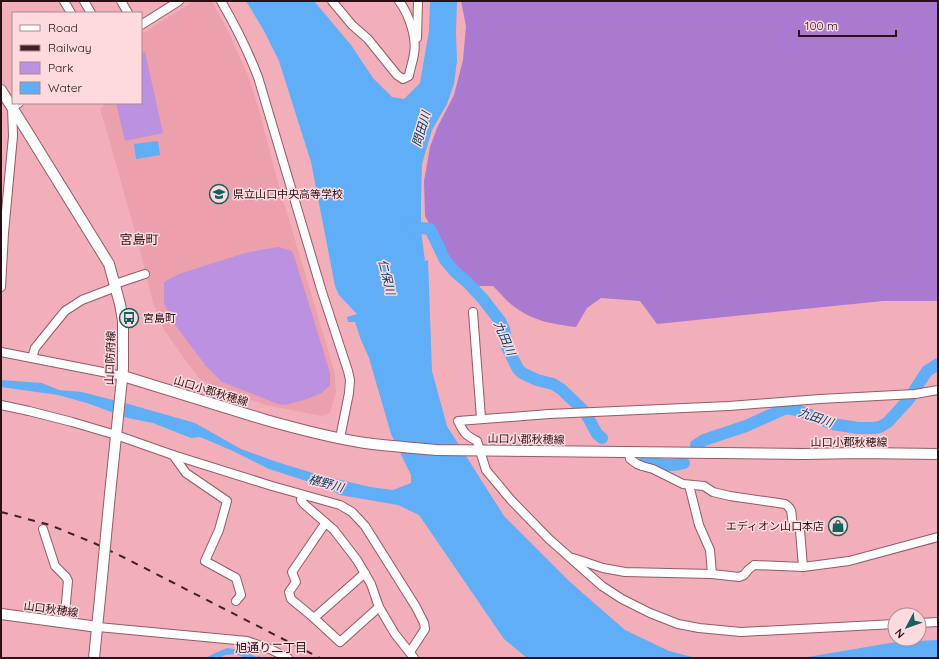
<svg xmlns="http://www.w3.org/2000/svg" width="939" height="659" viewBox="0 0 939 659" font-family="Quicksand,'Noto Sans JP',sans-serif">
<rect width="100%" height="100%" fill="#f2afba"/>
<!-- built -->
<path fill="#eba0ac" d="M194,1h18l17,32 20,45 12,39 17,66 56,187 2,22 -6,21 -8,3 -56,-11 -45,-15 -21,-11 -17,-22 -20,-29 -10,-25 -14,-57 -32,-114 -7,-23 4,-4v-2h37v-69z"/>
<!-- green -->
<g fill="#bc91e0">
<path d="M145,52l18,81 -38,8 -9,-38h25v-50z"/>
<path d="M278,247l14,4 4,11 34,111v12l-8,8 -15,6 -21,6 -8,-1 -56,-22 -16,-16 -30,-40 -12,-22v-22l15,-8 66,-21z"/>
</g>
<!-- forest -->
<path fill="#a97ad0" d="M461,1h477v300h-55l-226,23 -17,-23 -39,-3 -14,10 -11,19c-23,-3 -40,-5 -60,-19 -8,-5 -15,-14 -23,-22h-15l-29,-25 -24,-45 -1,-35 6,-34 7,-19 17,-33 9,-35 3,-34z"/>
<!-- water -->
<g fill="#5faef7">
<path d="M246,1h68l37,44 22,33 19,19 12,2 16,-16 9,-52 1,-30h27l-1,32 1,28 -3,23 -7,20 -15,26 -10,34 -1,37v29l4,31 3,-1 4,111 15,55 57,90 65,65 56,49 44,21 27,7h-169l-23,-19 -85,-124 -21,-10 -58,-10 -12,-7 -59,-19 -36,-18 -33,-14 -9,1 -38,-15 -25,-5 -41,-15 -29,-8 -57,-8v-7l41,3 17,7 23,2 50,13 63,18 46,26 36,13 39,12 54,13 23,3 18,-7v-8l-20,-41 -22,-76 -8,-18 -6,-18h-7l-1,-5 10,-3 -18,-19 -4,-9 -24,-124 -32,-101 -16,-32z"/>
<path d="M158,141l2,14 -24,4 -2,-15z"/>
<path d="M938,640v18h-136l94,-16z"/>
<path d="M227,648l19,3 10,6 3,-1 3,2h-16l-11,-4 -10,1 -6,3h-13l7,-4z"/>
</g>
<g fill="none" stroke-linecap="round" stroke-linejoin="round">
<!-- river -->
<g stroke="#5faef7" stroke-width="12">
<path d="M406,225l14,3 10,1 15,31 10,12 12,10 16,17 17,22 4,8 3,18 11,22 4,4 15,7 16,4 8,5 22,21 6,9 8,15 5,4"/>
<path d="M696,445l8,-5 42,-14 40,-18 11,2 36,14 25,4h15l7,-1 8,-5 21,-23 18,-28 11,-7"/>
<path d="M645,461c13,4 26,6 39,2"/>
</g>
<defs>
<g id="minor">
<path d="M64,1l7,12"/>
<path d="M84,1l7,12"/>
<path d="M121,1l7,12"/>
<path d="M221,1c14,24 27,50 37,76l64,215 26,79 2,9 -1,13 -9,45"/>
<path d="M332,1l20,24 16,14 29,36 6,4 6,-3c1,-7 4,-15 5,-22 3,-16 -5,-40 -15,-53"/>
<path d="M141,25l38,-24"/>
<path d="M417,38l1,-37"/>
<path d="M115,284l30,-10"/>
<path d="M1,287l3,-54 9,-97 -1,-29 7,-4"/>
<path d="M473,312l8,106"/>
<path d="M1,352l122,24"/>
<path d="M32,358l3,-10 30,-37 17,-11 34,-13"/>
<path d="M1,405l28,6 43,11 44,13 57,20 99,31 68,19 12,7 13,14 51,81 8,16 1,6 -15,23"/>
<path d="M629,453l1,6 7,5 5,2 11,3 30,15 21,2 9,6 17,4 55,8c11,7 4,14 9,21 2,2 4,3 6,5l3,37"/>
<path d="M173,455l13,18 41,28 -8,29 -14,31 31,17 5,17 -5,6"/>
<path d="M689,485l10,40 11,25 2,24"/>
<path d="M302,495l-1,5 3,4 30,26 23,30 14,24 8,23 16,27 19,24"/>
<path d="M326,523l-4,5 -30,44 4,10 -7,10 2,7 23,19 26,24 39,-35"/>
<path d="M43,529l12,37 11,11 2,4 -3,32 -3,10"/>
<path d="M573,558l30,10 22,4 87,2 27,3 5,-2 4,-5 6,-5 49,2 46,-6 89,-24"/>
<path d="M314,618l51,-45"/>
<path d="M919,623l19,-1"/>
<path d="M895,624l-154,8 -42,-4 -21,-4 -28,-11 -28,-14 -20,-13 -53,-47 -38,-39 -25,-30 -9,-29c-12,-6 -13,-8 -19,-20l91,-7 180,-8 91,-7 95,-5 23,-4"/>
<path d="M98,627l149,14 23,8 18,9"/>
</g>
<g id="major">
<path d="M1,90l24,38 84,136 11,40 3,17v48l-13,125"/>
<path d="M123,376l143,44c32,9 66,18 99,23 24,3 48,5 71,7l367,4 57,-1 78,1"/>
<path d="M1,614l97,13"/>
<path d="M94,658l7,-70"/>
</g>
</defs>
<!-- minor casing -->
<use href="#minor" stroke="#965a64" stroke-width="10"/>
<!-- major casing -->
<use href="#major" stroke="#965a64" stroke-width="12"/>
<!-- minor -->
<use href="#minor" stroke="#fff" stroke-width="8"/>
<!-- major -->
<use href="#major" stroke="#fff" stroke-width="10"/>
<!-- rail -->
<path stroke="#3e2227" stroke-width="2" stroke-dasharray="7 7" stroke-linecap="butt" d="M1,512l49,13 44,18 31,15 195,100"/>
<defs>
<path id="major-bridge" d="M101,588l9,-94"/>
</defs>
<!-- major-bridge casing -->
<use href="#major-bridge" stroke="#965a64" stroke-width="12" stroke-linecap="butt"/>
<!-- major-bridge -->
<use href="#major-bridge" stroke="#fff" stroke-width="10"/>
</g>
<!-- icons -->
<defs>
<symbol id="school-ring" viewBox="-11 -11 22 22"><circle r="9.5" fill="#fedadf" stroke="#13625d" stroke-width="1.5"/><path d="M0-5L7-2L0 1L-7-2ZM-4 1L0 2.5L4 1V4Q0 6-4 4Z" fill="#13625d"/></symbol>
<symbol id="bus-ring" viewBox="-11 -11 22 22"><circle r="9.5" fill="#fedadf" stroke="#13625d" stroke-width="1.5"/><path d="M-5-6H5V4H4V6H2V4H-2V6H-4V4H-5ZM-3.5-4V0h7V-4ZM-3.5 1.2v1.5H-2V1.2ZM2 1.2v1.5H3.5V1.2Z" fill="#13625d"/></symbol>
<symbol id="shop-ring" viewBox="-11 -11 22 22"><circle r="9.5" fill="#fedadf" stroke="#13625d" stroke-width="1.5"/><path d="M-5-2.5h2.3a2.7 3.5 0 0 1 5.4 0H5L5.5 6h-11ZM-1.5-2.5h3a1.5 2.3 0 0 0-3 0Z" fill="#13625d"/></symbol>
</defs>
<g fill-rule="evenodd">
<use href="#school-ring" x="208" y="183" width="22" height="22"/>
<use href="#bus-ring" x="118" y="307" width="22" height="22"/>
<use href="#shop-ring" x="827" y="515" width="22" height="22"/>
</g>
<g text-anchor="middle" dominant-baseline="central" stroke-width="3" stroke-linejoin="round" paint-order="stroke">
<!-- poi labels -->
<g font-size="11" fill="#281115" stroke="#fedadf" text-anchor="start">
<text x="233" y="194">県立山口中央高等学校</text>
<text x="143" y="318">宮島町</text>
<text x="824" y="526" text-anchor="end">エディオン山口本店</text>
</g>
<!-- street labels -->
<g font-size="11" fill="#281115" stroke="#fedadf">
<text transform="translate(110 358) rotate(-88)">山口防府線</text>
<text transform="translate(211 391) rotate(17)">山口小郡秋穂線</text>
<text transform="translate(526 439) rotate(1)">山口小郡秋穂線</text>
<text x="849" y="442">山口小郡秋穂線</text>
<text transform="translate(51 609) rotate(8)">山口秋穂線</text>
</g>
<!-- water labels -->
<g font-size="12" font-style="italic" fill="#003e6c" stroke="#fedadf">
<text transform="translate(421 129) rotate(-74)">問田川</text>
<text transform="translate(387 277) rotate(76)">仁保川</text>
<text transform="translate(505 338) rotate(67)">九田川</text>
<text transform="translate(816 417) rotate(19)">九田川</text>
<text transform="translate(326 483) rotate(15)">椹野川</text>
</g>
<!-- neighbourhood labels -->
<g font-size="12" fill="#281115" stroke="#fedadf">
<text x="271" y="647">旭通り二丁目</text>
</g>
<!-- quarter labels -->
<g font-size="13" fill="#281115" stroke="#fedadf">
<text x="139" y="239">宮島町</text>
</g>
</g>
<!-- border -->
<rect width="939" height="659" fill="none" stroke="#281115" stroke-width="4"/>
<!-- legend -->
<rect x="12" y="12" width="130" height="92" fill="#fedadf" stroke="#a88a8e"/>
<rect x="20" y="25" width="20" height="6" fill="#ffffff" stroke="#a88a8e"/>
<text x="48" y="32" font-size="12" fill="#281115">Road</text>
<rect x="20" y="45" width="20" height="6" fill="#3e2227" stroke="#a88a8e"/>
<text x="48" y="52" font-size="12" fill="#281115">Railway</text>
<rect x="20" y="62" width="20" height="12" fill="#bc91e0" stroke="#a88a8e"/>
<text x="48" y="72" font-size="12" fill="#281115">Park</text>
<rect x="20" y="82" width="20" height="12" fill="#5faef7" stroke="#a88a8e"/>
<text x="48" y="92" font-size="12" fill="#281115">Water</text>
<!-- north arrow -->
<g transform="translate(907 627) rotate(229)"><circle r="19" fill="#fedadf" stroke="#a88a8e"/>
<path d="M0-3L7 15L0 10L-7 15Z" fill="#13625d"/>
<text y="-6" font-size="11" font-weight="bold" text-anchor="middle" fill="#281115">N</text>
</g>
<!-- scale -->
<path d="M799 30v6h97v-6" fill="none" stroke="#281115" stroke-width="2"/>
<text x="805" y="30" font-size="12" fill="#281115" stroke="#fedadf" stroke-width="3" paint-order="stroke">100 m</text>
</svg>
